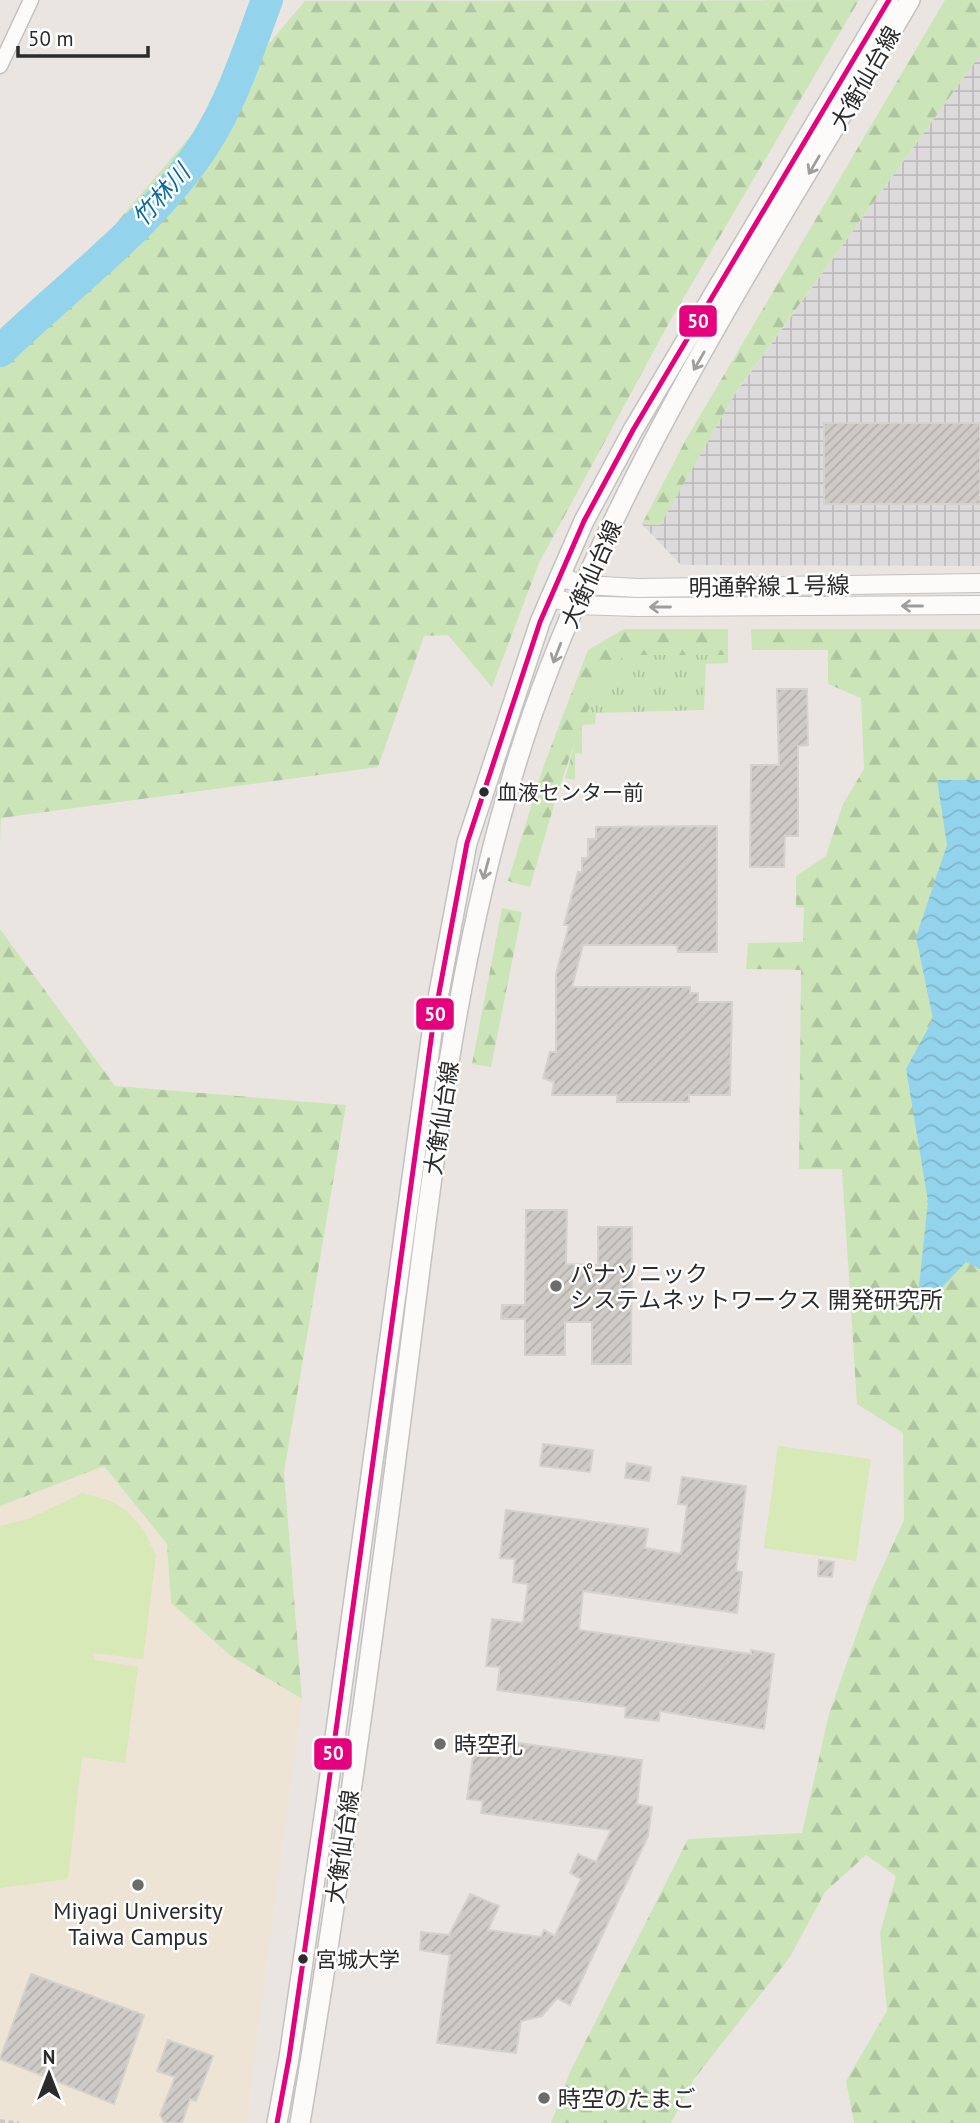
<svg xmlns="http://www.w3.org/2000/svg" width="980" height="2123" viewBox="0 0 980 2123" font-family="'PT Sans','Noto Sans JP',sans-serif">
<defs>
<pattern id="industrial-grid" width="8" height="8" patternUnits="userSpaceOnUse" patternTransform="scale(1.75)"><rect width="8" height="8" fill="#dddadc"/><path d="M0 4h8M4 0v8" fill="none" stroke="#bebbbd"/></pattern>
<pattern id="grass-tufts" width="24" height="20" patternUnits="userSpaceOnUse" patternTransform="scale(1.75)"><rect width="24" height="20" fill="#cbe5b9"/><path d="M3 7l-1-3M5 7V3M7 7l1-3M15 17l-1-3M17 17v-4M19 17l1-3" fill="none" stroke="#aec59f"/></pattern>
<pattern id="forest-firs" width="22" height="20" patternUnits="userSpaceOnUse" patternTransform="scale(1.75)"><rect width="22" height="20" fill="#cbe5b9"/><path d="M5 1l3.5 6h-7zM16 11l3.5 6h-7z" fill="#aec59f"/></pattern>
<pattern id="water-waves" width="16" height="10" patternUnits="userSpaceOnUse" patternTransform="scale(1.75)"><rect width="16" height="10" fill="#93d4ec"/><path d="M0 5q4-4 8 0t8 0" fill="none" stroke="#7fb6cb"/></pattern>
<pattern id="building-hatch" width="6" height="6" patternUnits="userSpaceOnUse" patternTransform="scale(1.75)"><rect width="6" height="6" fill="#cecbc7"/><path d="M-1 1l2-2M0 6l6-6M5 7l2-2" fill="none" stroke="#b1aeab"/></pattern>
</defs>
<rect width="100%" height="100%" fill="#eae5e0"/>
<!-- industrial -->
<path fill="url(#industrial-grid)" d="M980,55v511l-299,-1 -39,-41 18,1 75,-131z"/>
<!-- education -->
<path fill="#ede4d5" d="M104,1465l63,79 4,59 60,53 71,43 -50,372 -4,52h-248v-617z"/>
<!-- grass -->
<path fill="url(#grass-tufts)" d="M626,655h102v8l-22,1 -2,46 -108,3 -1,11 -13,1v29l-7,-1v27l-10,-2c12,-40 23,-98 61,-123z"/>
<!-- forest -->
<g fill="url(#forest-firs)">
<path d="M859,0l-189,321 -131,242 -47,124 -44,-52 -24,1 -46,131 -377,51 -1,25v-483l305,-359z"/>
<path d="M945,0h35v55l-244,337 -76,133 -18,-1 43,-83z"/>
<path d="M624,629h104v26h-102c-42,26 -80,181 -96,232l-22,-6 36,-116 44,-115z"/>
<path d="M751,629h229v1494h-126l-8,-42 41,-70 -7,-78 16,-57 -30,-21 -41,37 -35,65 -96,122 -23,44h-120l19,-51 118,-233 114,-6 27,-119 43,-124 32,-70 -1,-87 -46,-29 -15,-235h-43l2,-199 -55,-1 2,-26 55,-1 1,-35h-8v-31l30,-20 17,-52 21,-35 -3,-71 -33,-14v-34h-76z"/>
<path d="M502,908l20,4 -31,155 -19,-3z"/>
<path d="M0,929l115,157 231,19 -62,367 18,227 -71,-43 -60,-53 -4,-59 -63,-78 -104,40z"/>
</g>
<!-- pitch -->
<g fill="#d6e9b6">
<path d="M778,1446l93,13 -15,102 -92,-13z"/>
<path d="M82,1493l26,7 19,11 17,20 12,24 -13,104 -49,-6v7l44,7 -13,96 -43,-6 -14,122 -68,9v-362l31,-8z"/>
</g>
<!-- water -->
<path fill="url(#water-waves)" d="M937,780h43v489l-14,-7 -50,53 12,-114 -22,-132 27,-50 -17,-82 31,-92z"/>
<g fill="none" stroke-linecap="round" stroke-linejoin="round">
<!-- river -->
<path stroke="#93d4ec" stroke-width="32" d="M0,351c70,-68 153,-126 206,-209 27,-43 43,-94 61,-142"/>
</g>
<!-- building -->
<g fill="url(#building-hatch)" stroke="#d5d1cd" stroke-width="2">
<rect x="824" y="423" width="156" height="81"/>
<path d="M777,689h30l1,56 -10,1v90h-13l-1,31h-34l1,-102h28z"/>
<path d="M717,826v126h-39l-1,-7h-94l-11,42h118v6h8v9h34l-2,93h-41v7h-72v-7h-65l2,-13 -11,-4 7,-26h6v-78l13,-49h-5l14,-53h4v-14h6v-19h8v-12z"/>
<path d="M526,1210h41l-1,54 32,1v-38h34l-1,137h-39v-42h-27v33h-40v-36h-24l1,-14h23z"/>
<path d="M543,1444l50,6 -3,22 -50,-6z"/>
<path d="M627,1463l24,4 -2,14 -24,-3z"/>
<path d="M682,1477l64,9 -10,85 6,1 -5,41 -154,-22 -4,39 172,24v-4l23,4 -10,75 -104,-18 -1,10 -34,-4 1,-10 -129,-17 3,-23 -14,-1 6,-47 31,4 5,-39 -15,-2 2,-23 -15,-1 6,-48 142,19 -3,19 36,6 6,-49 -9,-1z"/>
<path d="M819,1560l15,2 -2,15 -14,-1z"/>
<path d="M476,1737l166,23 -5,44 15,3 -4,29 -78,169 -13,-7 -15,18 -21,5 -5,32 -79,-10 13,-88 -30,-5 1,-18 28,3 21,-41 29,12 -11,24 53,7 3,-7 11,6 26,-57 -11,-6 8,-19 18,8 15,-32 -130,-17 2,-12 -16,-2z"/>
<path d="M31,1974l113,41 -30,89 -114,-45z"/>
<path d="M168,2040l45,16 -17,45 -6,-2 -8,24h-17l-5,-8 15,-38 -18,-6z"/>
</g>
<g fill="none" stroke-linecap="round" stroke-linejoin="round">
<defs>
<path id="minor" d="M0,66l31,-66"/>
<g id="tertiary">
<path d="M559,577l26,8 52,3 343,-5"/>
<path d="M550,597l27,8 60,2 343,-2"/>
</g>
<g id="secondary">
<path d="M277,2123l12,-65 37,-255 107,-778 34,-182 73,-221 44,-101 49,-91 256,-430"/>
<path d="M300,2123c41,-244 74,-490 105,-735 29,-226 52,-456 127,-673 89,-254 243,-484 378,-715"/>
</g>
</defs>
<!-- minor casing -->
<use href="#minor" stroke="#c3c1c1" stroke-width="17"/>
<!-- tertiary casing -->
<use href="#tertiary" stroke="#c3c1c1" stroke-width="20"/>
<!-- secondary casing -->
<use href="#secondary" stroke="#c3c1c1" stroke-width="22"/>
<!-- path -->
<path stroke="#c8c7c7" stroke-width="3.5" stroke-dasharray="5 3.5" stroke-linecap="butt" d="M0,2121l19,2"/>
<!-- minor -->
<use href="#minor" stroke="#fcfbfa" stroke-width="14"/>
<!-- tertiary -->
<use href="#tertiary" stroke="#fcfbfa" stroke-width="18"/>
<!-- secondary -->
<use href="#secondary" stroke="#fcfbfa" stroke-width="19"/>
<defs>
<path id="bus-1" d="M277,2123l12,-65 37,-255 107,-778 34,-182 73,-221 44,-101 49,-91 256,-430"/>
</defs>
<!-- bus-1 casing -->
<use href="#bus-1" stroke="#fff" stroke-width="10"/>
<!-- bus-1 -->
<use href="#bus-1" stroke="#e5007d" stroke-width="5"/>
</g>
<!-- one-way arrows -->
<defs><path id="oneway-shaft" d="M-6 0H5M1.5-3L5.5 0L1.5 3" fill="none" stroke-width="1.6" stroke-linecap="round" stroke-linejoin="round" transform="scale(1.75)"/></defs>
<g stroke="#9e9d9d">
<use href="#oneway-shaft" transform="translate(814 165) rotate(120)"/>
<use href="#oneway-shaft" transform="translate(699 361) rotate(120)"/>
<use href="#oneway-shaft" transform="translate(912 606) rotate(180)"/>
<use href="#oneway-shaft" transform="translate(660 607) rotate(180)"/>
<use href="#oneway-shaft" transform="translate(557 653) rotate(111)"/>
<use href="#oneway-shaft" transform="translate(486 869) rotate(105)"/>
</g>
<!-- markers -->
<g fill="#2b2b2b" stroke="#fff" stroke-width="2.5">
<circle cx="484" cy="792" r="6"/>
<circle cx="303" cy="1959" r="6"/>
</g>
<g fill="#6e6c6a" stroke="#fff" stroke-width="2.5">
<circle cx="556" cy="1286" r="7"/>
<circle cx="440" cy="1744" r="7"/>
<circle cx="138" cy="1885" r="7"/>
<circle cx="544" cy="2098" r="7"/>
</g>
<g text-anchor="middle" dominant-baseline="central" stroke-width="5" stroke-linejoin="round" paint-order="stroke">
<!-- bus labels -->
<g font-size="21" fill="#2b2b2b" stroke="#fff" text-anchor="start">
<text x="497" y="792">血液センター前</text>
<text x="316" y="1959">宮城大学</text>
</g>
<!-- street labels -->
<g font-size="23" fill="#2b2b2b" stroke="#fff">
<text transform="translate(865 78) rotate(-60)">大衡仙台線</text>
<text transform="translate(591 574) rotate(-66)">大衡仙台線</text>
<text transform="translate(769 586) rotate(-1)">明通幹線１号線</text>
<text transform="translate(441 1118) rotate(-81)">大衡仙台線</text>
<text transform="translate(342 1847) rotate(-82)">大衡仙台線</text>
</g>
<!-- poi labels -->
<g font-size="23" fill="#2b2b2b" stroke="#fff" text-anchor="start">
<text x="570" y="1273">パナソニック<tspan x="570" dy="26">システムネットワークス 開発研究所</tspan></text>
<text x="454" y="1744">時空孔</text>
<text x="138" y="1910" text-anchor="middle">Miyagi University<tspan x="138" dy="26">Taiwa Campus</tspan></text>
<text x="558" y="2098">時空のたまご</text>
</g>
<!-- water labels -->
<g font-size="24" font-style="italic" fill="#0b6a9f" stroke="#fff">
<text transform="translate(161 195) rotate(-48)">竹林川</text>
</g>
</g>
<g stroke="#fff" stroke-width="2.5">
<rect x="678" y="304" width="40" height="34" rx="7" fill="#e5007d"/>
<rect x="415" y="997" width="40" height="34" rx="7" fill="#e5007d"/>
<rect x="313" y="1737" width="40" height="34" rx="7" fill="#e5007d"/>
</g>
<g font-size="19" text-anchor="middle" font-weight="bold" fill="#fff">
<text x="698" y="328">50</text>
<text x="435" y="1021">50</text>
<text x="333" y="1760">50</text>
</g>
<!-- north arrow -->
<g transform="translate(49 2074)" stroke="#ffffff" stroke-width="5" paint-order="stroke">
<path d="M0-5L12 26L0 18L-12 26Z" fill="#2b2b2b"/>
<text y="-10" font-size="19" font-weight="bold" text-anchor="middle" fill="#2b2b2b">N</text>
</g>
<!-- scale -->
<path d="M18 46v10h130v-10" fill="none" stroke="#2b2b2b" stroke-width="3.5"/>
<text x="28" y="46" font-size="21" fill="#2b2b2b" stroke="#ffffff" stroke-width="5" paint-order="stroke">50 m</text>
</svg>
